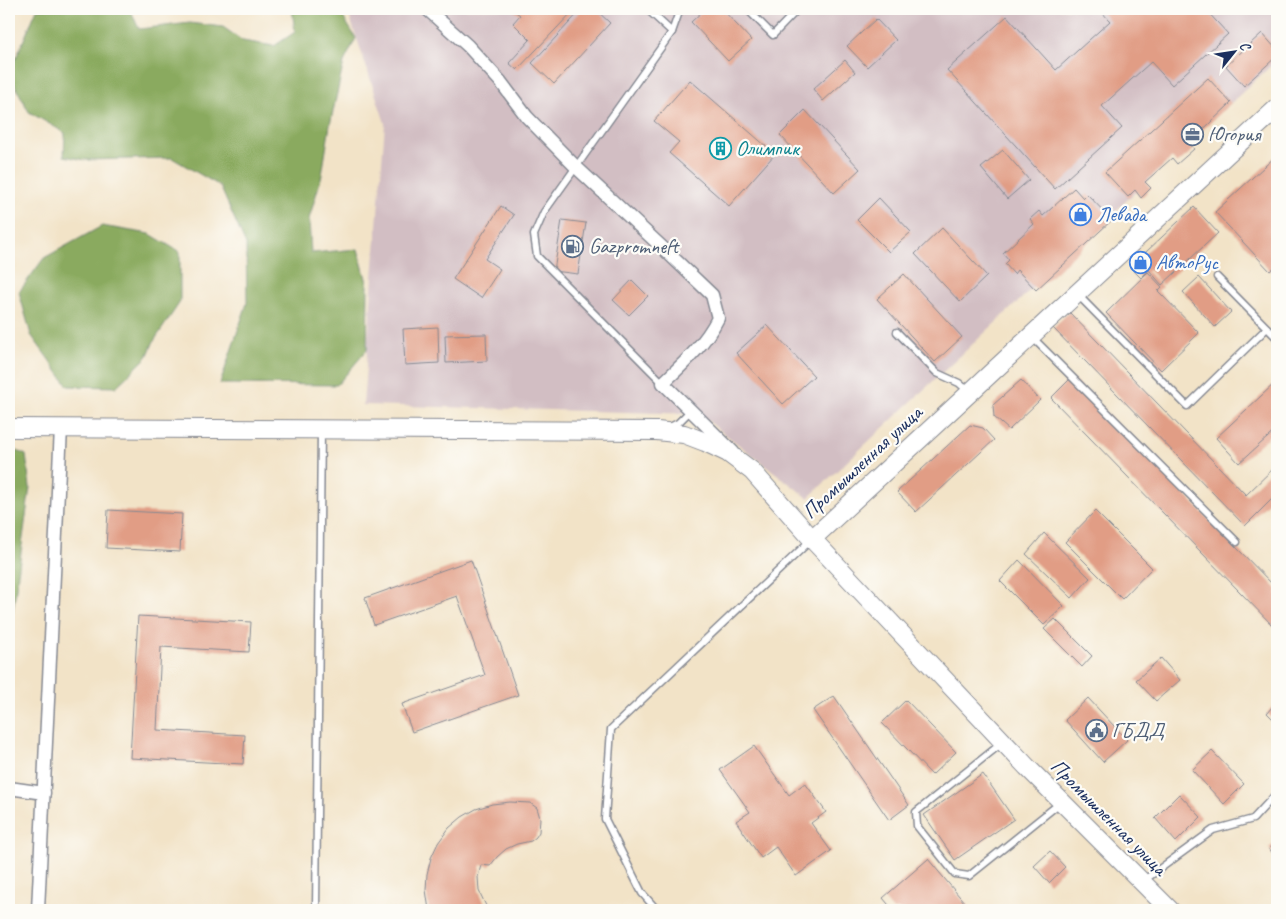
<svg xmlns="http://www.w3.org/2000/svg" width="1286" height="919" viewBox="0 0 1286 919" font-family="Caveat,sans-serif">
<rect width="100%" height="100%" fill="#fdfcf7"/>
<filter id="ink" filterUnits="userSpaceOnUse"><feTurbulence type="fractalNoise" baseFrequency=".02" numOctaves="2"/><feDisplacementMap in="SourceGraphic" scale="10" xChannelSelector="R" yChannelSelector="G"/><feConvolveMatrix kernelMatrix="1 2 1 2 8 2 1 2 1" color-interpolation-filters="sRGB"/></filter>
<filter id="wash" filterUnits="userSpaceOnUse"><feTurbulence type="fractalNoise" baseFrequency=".0096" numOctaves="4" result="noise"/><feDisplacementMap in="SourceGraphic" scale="20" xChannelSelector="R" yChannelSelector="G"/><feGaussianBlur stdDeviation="1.12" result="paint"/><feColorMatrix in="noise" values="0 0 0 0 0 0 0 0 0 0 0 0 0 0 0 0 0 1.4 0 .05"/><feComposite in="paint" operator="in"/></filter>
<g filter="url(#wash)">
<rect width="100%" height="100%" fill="#f2e3c7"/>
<!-- industrial -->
<path fill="#d2bec3" d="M347,9h930v51l-469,438 -109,-84 -336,-9 22,-282z"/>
<!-- forest -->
<g fill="#8aaa5f" stroke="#526c5e">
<path d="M37,9h93l9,20 51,-6 33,4 20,14 31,5 21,-14 -3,-23h46l18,29 -12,24 -14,63 -8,50 -13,44 2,34 47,-4 10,37 -1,64 -30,35 -117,-1 27,-81 -1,-58 -26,-59 -48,-28 -87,2 -21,-4 1,-23 -36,-21 -20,-38z"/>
<path d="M102,226l48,8 30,18v50l-26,39 -7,16 -31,30 -48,-1 -37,-51 -12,-43 25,-34z"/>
<path d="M9,447l17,8 4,32 -19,138 -2,40z"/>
</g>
<g id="blocks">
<!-- building -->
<g fill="#e19d85">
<path d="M512,9h63l-58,61 -8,-7 21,-23 -17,-17 7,-8z"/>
<path d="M582,9h13l15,14 -56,61 -22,-21z"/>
<path d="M705,9h17l29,31 -23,21 -37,-39z"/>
<path d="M771,9h13l-7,6z"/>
<path d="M1099,9h106l23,25 -56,51 -21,-23 -49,44 20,22 -67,61 -108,-119 60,-54 49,54 54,-49z"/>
<path d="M876,19l20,21 -29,27 -20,-21z"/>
<path d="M1262,33l15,17v6l-33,30 -18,-20z"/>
<path d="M845,60l10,12 -32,29 -10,-12z"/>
<path d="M1208,78l23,25 -42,40 5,6 -17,15 -5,-6 -27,24 6,6 -10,10 -6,-8 -7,7 -23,-25z"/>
<path d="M690,80l85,74 -46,52 -60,-53 10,-11 -25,-21z"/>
<path d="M805,110l55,59 -26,24 -54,-58z"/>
<path d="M1003,150l26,30 -22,19 -26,-31z"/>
<path d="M1277,155v110l-7,6 -55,-59z"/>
<path d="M1074,188l9,10 4,-4 25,26 -76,70 -19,-20 -3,4 -9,-10 4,-4 -6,-7 31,-29 -4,-5 9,-8 4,5z"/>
<path d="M879,198l32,34 -22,20 -32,-32z"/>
<path d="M501,206l13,9 -29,44 15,10 -19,29 -28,-19z"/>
<path d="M1194,207l24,26 -56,52 -13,-15 -8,8 -11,-11z"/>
<path d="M562,220l24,3 -8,51 -24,-3z"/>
<path d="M942,228l45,48 -27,26 -45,-48z"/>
<path d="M1148,272l14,15 -4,4 41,42 -38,37 -55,-57z"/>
<path d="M904,274l58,63 -27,25 -58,-63z"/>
<path d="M1199,277l32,35 -16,15 -32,-35z"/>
<path d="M632,280l16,16 -19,19 -16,-15z"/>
<path d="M1069,312l177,183 31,-30v29l-32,32 -192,-198z"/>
<path d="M767,325l47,51 -31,28 -47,-51z"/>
<path d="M438,327l1,36 -34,2 -2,-36z"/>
<path d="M486,334l1,27 -41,2 -1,-28z"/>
<path d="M1071,378l206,211v41l-226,-232z"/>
<path d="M1021,380l19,20 -31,30 -15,-13 -1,-12z"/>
<path d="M1276,382l1,47 -38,34 -23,-25z"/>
<path d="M970,425l13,3 11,12 -78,72 -19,-20z"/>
<path d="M108,510l74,4 -2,38 -74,-4z"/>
<path d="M1095,511l57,57 -30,31 -57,-57z"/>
<path d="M1044,533l46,45 -18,20 -46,-44z"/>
<path d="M471,560l47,135 -106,37 -10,-28 83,-29 -28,-79 -83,29 -9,-27z"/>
<path d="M1019,560l45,46 -20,19 -44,-44z"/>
<path d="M138,616l113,6 -2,30 -88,-5 -4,83 88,5 -2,29 -113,-6z"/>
<path d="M1055,619l37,37 -10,11 -38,-38z"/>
<path d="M1161,658l19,22 -24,21 -20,-21z"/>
<path d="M834,696l75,109 -20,15 -76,-110z"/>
<path d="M1088,698l39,42 -24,22 -38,-42z"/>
<path d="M906,700l50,52 -24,23 -50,-52z"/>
<path d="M1277,701v22l-10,-10z"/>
<path d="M754,746l35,49 16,-12 21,29 -15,11 20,28 -35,25 -20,-29 -15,11 -25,-37 14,-9 -30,-42z"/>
<path d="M1212,751l32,33 -20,20 -32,-34z"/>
<path d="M983,774l31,45 -59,41 -31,-45z"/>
<path d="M1179,794l22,23 -25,25 -21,-24z"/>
<path d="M510,802l20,1 7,5 3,10 -1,14 -3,5 -5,4 -14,3 -11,5 -9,8 -7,9 -9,-1 -3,12 1,14 9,19h-59l-3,-20 1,-16 4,-16 7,-15 11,-15 13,-11 14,-8 16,-5z"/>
<path d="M1277,842v18l-8,-12z"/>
<path d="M1050,851l15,16 -16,16 -15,-17z"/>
<path d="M928,859l42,50 -2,1h-75l-10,-12z"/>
</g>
</g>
</g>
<g filter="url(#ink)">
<use href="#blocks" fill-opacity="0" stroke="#868992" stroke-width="1"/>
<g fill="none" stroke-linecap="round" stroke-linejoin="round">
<defs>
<g id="service">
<path d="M647,9l25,23 -128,180 -10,23 3,21 126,127"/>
<path d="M747,9l26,26 25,-26"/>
<path d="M672,32l8,-23"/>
<path d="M1217,277l60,61"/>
<path d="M1077,294l110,112 80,-78"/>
<path d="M897,332l40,41 22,10 9,8"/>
<path d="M1032,337l205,205"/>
<path d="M668,428l10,-5 13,-13"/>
<path d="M1002,743l-86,69 1,14 38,48 14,2 91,-73"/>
<path d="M1143,881l70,-51 40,-11 24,-26"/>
<path d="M316,910l5,-480"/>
<path d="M657,910l-15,-17 -37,-74 6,-90 200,-189"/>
</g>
<g id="minor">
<path d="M427,9l41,37 32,35 27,36 49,50 89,83 47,45 6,23c-13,26 -34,45 -55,65l70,69"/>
<path d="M9,788l35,5"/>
<path d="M38,910l23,-482"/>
</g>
<g id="secondary">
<path d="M9,428l648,3 27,3 21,8 23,11 24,18 60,68 215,228 143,143"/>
<path d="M812,539l465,-431"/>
</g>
</defs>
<!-- service casing -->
<use href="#service" stroke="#868992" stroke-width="9"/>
<!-- minor casing -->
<use href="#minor" stroke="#868992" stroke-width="15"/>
<!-- secondary casing -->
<use href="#secondary" stroke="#868992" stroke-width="20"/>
<!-- service -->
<use href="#service" stroke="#fff" stroke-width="6"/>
<!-- minor -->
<use href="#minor" stroke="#fff" stroke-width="12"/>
<!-- secondary -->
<use href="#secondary" stroke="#fff" stroke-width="18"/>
</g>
</g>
<!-- icons -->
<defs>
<symbol id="office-ring" viewBox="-11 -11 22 22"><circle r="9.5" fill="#fdfcf7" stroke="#5c6f8a" stroke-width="1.5"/><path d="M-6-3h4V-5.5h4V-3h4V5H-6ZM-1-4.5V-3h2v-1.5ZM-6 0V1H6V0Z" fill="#5c6f8a"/></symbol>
<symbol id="building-ring" viewBox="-11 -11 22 22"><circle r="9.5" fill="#fdfcf7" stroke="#0f9aa8" stroke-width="1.5"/><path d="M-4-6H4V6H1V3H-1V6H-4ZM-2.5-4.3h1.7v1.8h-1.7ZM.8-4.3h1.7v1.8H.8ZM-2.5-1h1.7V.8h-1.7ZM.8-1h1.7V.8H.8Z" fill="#0f9aa8"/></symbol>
<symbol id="shop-ring" viewBox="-11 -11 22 22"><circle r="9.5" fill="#fdfcf7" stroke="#3f7fe0" stroke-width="1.5"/><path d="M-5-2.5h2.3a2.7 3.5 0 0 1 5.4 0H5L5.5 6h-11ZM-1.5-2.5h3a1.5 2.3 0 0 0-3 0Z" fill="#3f7fe0"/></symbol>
<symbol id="fuel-ring" viewBox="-11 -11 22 22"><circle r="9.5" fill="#fdfcf7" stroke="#5c6f8a" stroke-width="1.5"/><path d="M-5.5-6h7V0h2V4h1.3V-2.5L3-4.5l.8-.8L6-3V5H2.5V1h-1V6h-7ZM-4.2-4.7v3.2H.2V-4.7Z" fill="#5c6f8a"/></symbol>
<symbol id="civic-ring" viewBox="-11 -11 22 22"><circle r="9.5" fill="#fdfcf7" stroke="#5c6f8a" stroke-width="1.5"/><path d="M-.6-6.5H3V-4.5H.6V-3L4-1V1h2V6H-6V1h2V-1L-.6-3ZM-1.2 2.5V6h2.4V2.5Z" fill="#5c6f8a"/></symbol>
</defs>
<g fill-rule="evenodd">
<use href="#office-ring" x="1180" y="122" width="25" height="25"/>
<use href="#building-ring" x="708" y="136" width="25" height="25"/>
<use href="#shop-ring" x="1068" y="202" width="25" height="25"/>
<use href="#fuel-ring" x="560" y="234" width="25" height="25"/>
<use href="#shop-ring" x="1128" y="250" width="25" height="25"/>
<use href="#civic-ring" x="1084" y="718" width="25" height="25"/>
</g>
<g text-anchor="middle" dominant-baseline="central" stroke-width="4.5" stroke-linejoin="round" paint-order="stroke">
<!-- service labels -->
<g font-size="21" fill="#4e5e75" stroke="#fdfcf7" text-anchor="start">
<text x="1208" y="134">Югория</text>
<text x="589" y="246">Gazpromneft</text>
<text x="1112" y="730">ГБДД</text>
</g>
<!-- culture labels -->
<g font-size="21" fill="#0d838f" stroke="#fdfcf7" text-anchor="start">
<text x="736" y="148">Олимпик</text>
</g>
<!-- shop labels -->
<g font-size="21" fill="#366cbe" stroke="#fdfcf7" text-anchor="start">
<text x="1097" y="214">Левада</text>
<text x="1156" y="262">АвтоРус</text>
</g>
<!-- street labels -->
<g font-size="21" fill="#1b2f5e" stroke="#fdfcf7">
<text transform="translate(862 462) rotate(-43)">Промышленная улица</text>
<text transform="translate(1109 817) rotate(45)">Промышленная улица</text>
</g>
</g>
<!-- margin -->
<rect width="1286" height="919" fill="none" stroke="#fdfcf7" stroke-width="30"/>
<!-- north arrow -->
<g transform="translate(1234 52) rotate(60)" stroke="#fdfcf7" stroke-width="4" paint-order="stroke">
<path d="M0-4L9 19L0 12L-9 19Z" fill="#1b2f5e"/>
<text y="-8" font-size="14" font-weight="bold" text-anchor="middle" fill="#1b2f5e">С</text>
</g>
</svg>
